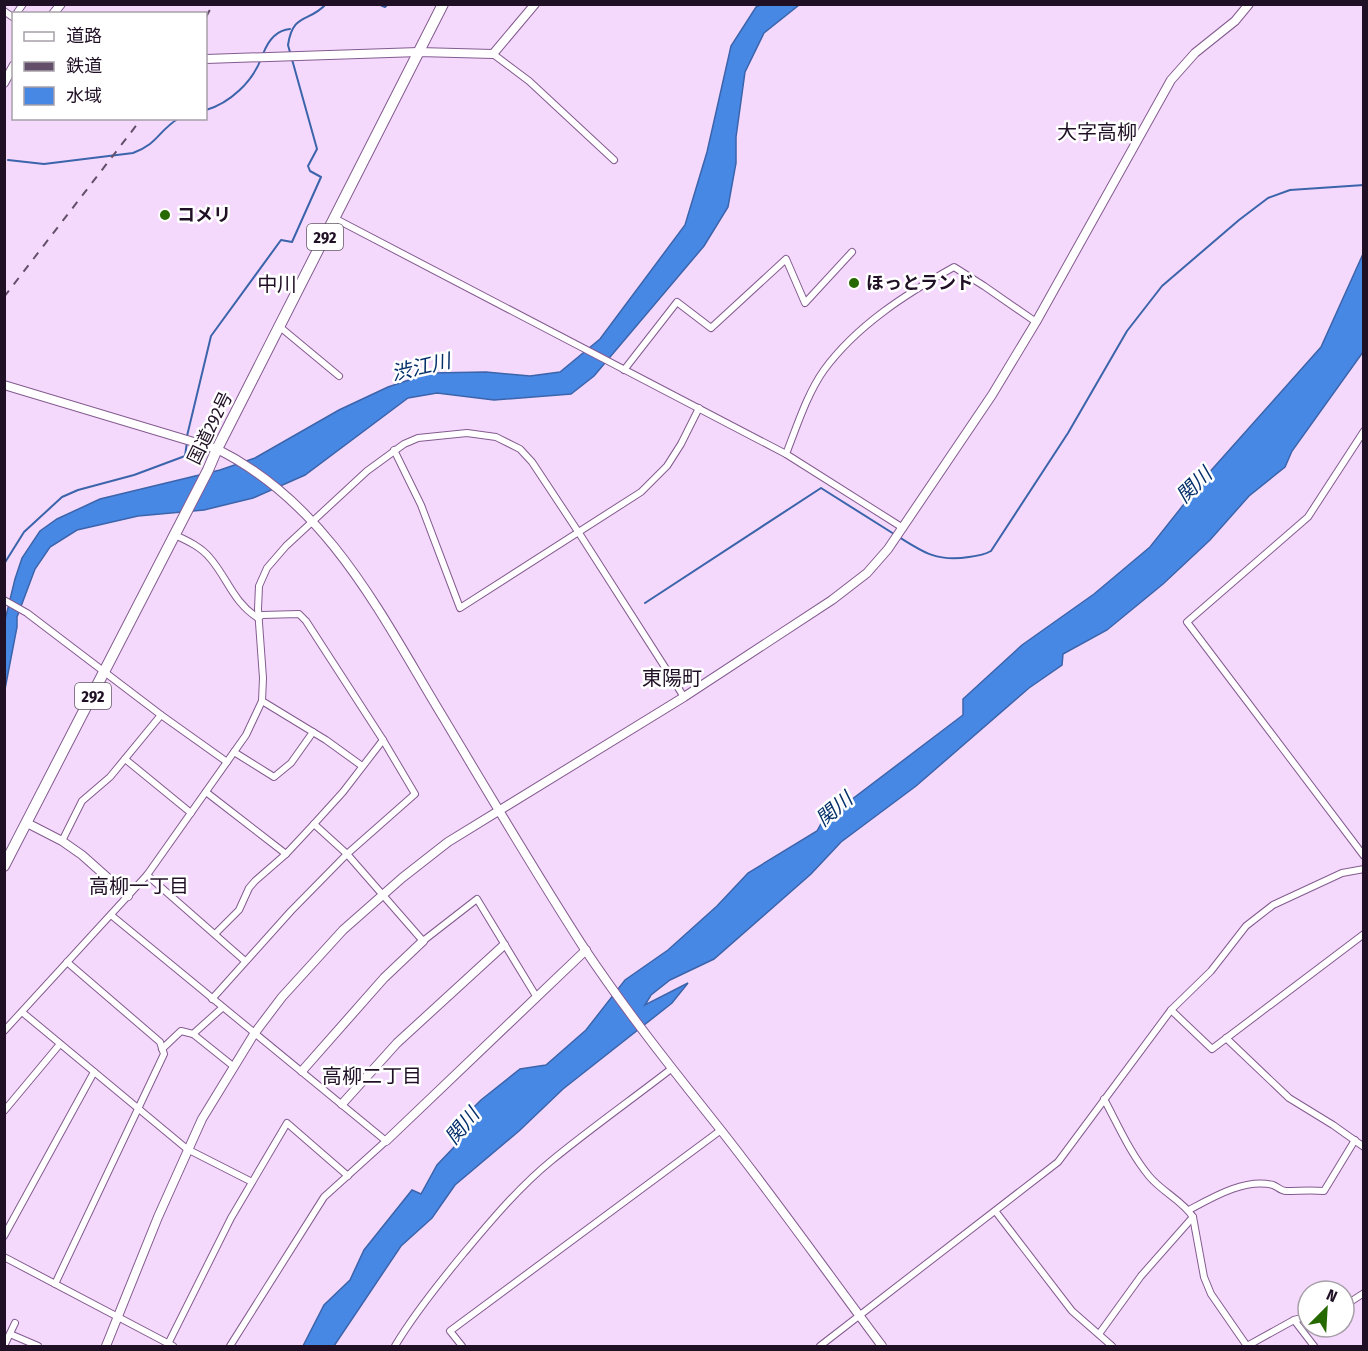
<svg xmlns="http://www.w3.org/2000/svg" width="1368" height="1351" viewBox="0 0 1368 1351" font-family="'Fira Sans Condensed','Noto Sans JP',sans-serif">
<rect width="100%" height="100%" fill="#f4d9fc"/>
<!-- water -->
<g fill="#4888e5" stroke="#3c64ab" stroke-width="1.5">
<path d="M760,5h39l-35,28 -19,39 -9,65v26l-8,44 -24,39 -110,130 -23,18 -77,6 -57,-7 -29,5 -103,77 -52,23 -49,12 -66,6 -61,14 -27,17 -15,22 -18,48v10l-12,62v-69l10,-41 7,-21 18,-27 17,-12 43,-20 120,-29 35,-12 84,-48 49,-23 42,-14 56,-1 44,4 30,-4 40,-33 85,-114 22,-73 24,-106 25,-39z"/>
<path d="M1363,254v98l-71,99 -7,16 -36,29 -39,44 -47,44 -56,46 -44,24 -1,11 -33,23 -113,98 -75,56 -30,32 -97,85 -44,21 -19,15 -6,10 43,-22 -16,20 -109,86 -44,42 -64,54 -23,33 -31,28 -67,100h-31l21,-41 26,-25 14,-30 48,-60 9,4 16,-29 18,-19 10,-17 -7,-6 23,-23 39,-31 26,-4 40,-35 39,-50 43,-30 49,-44 31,-33 69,-42 5,-9 141,-107v-16l59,-54 72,-51 56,-47 57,-72 114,-128z"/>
</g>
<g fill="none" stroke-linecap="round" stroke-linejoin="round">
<!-- stream -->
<g stroke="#3c64ab" stroke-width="2">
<path d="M378,4l7,3 3,-3"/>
<path d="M263,54c5,-13 14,-24 27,-25"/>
<path d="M206,110c24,-7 46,-28 55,-51"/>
<path d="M8,160l36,4 89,-11c25,-9 25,-22 46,-35"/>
<path d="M187,436l24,-100 70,-96 11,2 29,-65 -11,-6 -2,-5 9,-17 -29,-104c5,-33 21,-22 38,-41"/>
<path d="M899,537c25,16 39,25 70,20 8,-1 15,-2 22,-6l77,-118 59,-102 35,-45 77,-66 29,-22 22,-8 74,-5"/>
<path d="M4,564l20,-32 38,-35 16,-7 56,-15 51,-19 2,-14"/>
<path d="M645,603l176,-115 73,46"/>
</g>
<defs>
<g id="street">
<path d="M4,11l10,7"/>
<path d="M16,14l7,-10"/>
<path d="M493,54l36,27 85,79"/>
<path d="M334,218l452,236 117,74"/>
<path d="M280,327l59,49"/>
<path d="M624,370l53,-68 34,26 75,-69 19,44 47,-51"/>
<path d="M1364,431l-56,86 -121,105 177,234"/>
<path d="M394,450l27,55 39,103 181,-116 26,-26 14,-22 18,-36"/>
<path d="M786,454c11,-28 21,-60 38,-84 33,-45 82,-76 130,-103l30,19 52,36"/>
<path d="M175,535c13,6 26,12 35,23 18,21 23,44 48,60"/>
<path d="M4,600l23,13 134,102 66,47"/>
<path d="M262,701l64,39 36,26"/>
<path d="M234,752l40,25 17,-14 22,-31"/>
<path d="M125,759l66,54"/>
<path d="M206,792l80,62"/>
<path d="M314,824l33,30 76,87 54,-42 59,97"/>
<path d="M62,841l20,-40 28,-24 51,-62"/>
<path d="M147,875l98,86"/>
<path d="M111,915l275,226 -62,56 -94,149"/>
<path d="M215,934l24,-24 10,-22 6,-7 31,-27 28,-30 29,-32 40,-52"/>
<path d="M212,999l79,-88 56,-57 68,-60 -32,-54 -77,-119 -7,-7 -37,1 -4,3"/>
<path d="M1171,1010l41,39 152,-115"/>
<path d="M22,1012l165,137 65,33"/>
<path d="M4,1031l143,-156 99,-140 16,-34 1,-23 -5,-69 1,-23 8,-18 19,-22 81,-75 37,-27 14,-6 49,-5 29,4 24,12 12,13 47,71 105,164"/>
<path d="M193,1034l40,32"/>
<path d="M1226,1038l63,60 44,27 31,22"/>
<path d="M162,1049l19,-18 12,3 29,-26"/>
<path d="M1104,1099c14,26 26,54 45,77 13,16 33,24 44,41l11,60 7,17 36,52"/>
<path d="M4,1111l56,-67"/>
<path d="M1189,1210c24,-13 56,-32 84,-25 5,2 8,6 13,6 13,0 25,-1 38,0l31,-51"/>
<path d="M996,1212l76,99 40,35"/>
<path d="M4,1236l90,-164"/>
<path d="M4,1257l169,89"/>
<path d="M55,1284l109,-230 -4,-12 -93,-80"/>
<path d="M1344,1306l20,-13"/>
<path d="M1294,1320l20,26"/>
<path d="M10,1334l28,12"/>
<path d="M1099,1334l42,-58 52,-59"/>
<path d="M168,1344l63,-126 56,-95 61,53"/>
<path d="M4,1346l11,-23"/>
<path d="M395,1346c19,-32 44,-63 68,-92 27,-32 55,-66 88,-93 39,-32 80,-61 120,-92"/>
<path d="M462,1346l-12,-15 271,-201"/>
<path d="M820,1346l238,-184 113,-152 40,-39 35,-45 27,-21 69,-32 22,-4"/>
<path d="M1247,1346l47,-26 14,-4"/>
</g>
<g id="secondary">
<path d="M53,14l8,-10"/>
<path d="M206,59l213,-7 74,2 42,-50"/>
<path d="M4,83l10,-18"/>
<path d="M4,385l213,64c112,56 164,166 226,268 46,77 92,155 141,231 42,63 89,122 136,181 56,71 108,145 162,217"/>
<path d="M27,823l35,18 20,14 46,41"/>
<path d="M302,1071l82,-93 39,-37"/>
<path d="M342,1104l55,-61 107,-98"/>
<path d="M386,1141l200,-191"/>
<path d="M106,1346l52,-129 44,-98 52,-85 28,-37 61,-67 59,-52 46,-36 236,-145 148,-97 35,-27 21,-24 104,-154 44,-73 135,-242 24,-27 40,-32 14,-17"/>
</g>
<path id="highway" d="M4,866l204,-396 9,-21 226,-445"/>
</defs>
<!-- street casing -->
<use href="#street" stroke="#845b90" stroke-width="8"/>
<!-- secondary casing -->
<use href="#secondary" stroke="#845b90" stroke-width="10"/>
<!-- highway casing -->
<use href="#highway" stroke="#845b90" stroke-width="12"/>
<!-- street -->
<use href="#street" stroke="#fff" stroke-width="6"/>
<!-- secondary -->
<use href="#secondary" stroke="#fff" stroke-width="8"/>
<!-- highway -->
<use href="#highway" stroke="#fff" stroke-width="10"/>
<!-- rail -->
<g stroke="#634f69" stroke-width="2" stroke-dasharray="8 8" stroke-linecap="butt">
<path d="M206,17l7,-13"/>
<path d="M4,297l138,-179"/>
</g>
</g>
<!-- markers -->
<g fill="#266900" stroke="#fff" stroke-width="2">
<circle cx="165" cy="215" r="6"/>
<circle cx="854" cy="283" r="6"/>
</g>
<g text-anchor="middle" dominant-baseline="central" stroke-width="5" stroke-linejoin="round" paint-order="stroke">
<!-- shield labels -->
<g fill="#fff" stroke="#635866" stroke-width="1.5">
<rect x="307" y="224" width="36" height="26" rx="4.5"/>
<rect x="75" y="683" width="36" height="26" rx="4.5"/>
</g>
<g font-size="16" font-weight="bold" fill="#201025">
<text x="325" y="237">292</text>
<text x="93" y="696">292</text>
</g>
<!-- poi labels -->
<g font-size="18" font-weight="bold" fill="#201025" stroke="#fff" text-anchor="start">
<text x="177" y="215">コメリ</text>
<text x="866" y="283">ほっとランド</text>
</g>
<!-- street labels -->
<g font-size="18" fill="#201025" stroke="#fff">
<text transform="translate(210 428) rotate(-64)">国道292号</text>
</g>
<!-- neighbourhood labels -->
<g font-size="20" fill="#201025" stroke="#fff">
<text x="1097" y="132">大字高柳</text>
<text x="277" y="284">中川</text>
<text x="672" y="678">東陽町</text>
<text x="139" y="886">高柳一丁目</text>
<text x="372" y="1076">高柳二丁目</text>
</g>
<!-- water labels -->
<g font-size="20" font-style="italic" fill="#05306a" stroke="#fff">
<text transform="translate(421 367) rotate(-13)">渋江川</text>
<text transform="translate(1194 485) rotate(-44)">関川</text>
<text transform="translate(834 809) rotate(-40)">関川</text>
<text transform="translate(462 1126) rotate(-50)">関川</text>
</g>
</g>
<!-- border -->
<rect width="1368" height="1351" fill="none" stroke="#201025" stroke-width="12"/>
<!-- legend -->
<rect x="12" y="12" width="195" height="108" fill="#ffffff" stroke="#a69fa8" stroke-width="1.5"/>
<rect x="24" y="32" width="30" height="9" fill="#ffffff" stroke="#a69fa8" stroke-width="1.5"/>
<text x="66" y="42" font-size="18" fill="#201025">道路</text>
<rect x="24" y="62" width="30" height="9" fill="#634f69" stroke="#a69fa8" stroke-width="1.5"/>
<text x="66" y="72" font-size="18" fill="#201025">鉄道</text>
<rect x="24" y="87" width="30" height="18" fill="#4888e5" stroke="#a69fa8" stroke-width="1.5"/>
<text x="66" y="102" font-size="18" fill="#201025">水域</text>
<!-- north arrow -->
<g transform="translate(1326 1309) rotate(24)"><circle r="28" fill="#ffffff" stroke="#a69fa8" stroke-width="1.5"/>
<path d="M0-4.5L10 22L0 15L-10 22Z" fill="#266900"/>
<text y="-9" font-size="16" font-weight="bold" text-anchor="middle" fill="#201025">N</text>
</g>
</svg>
